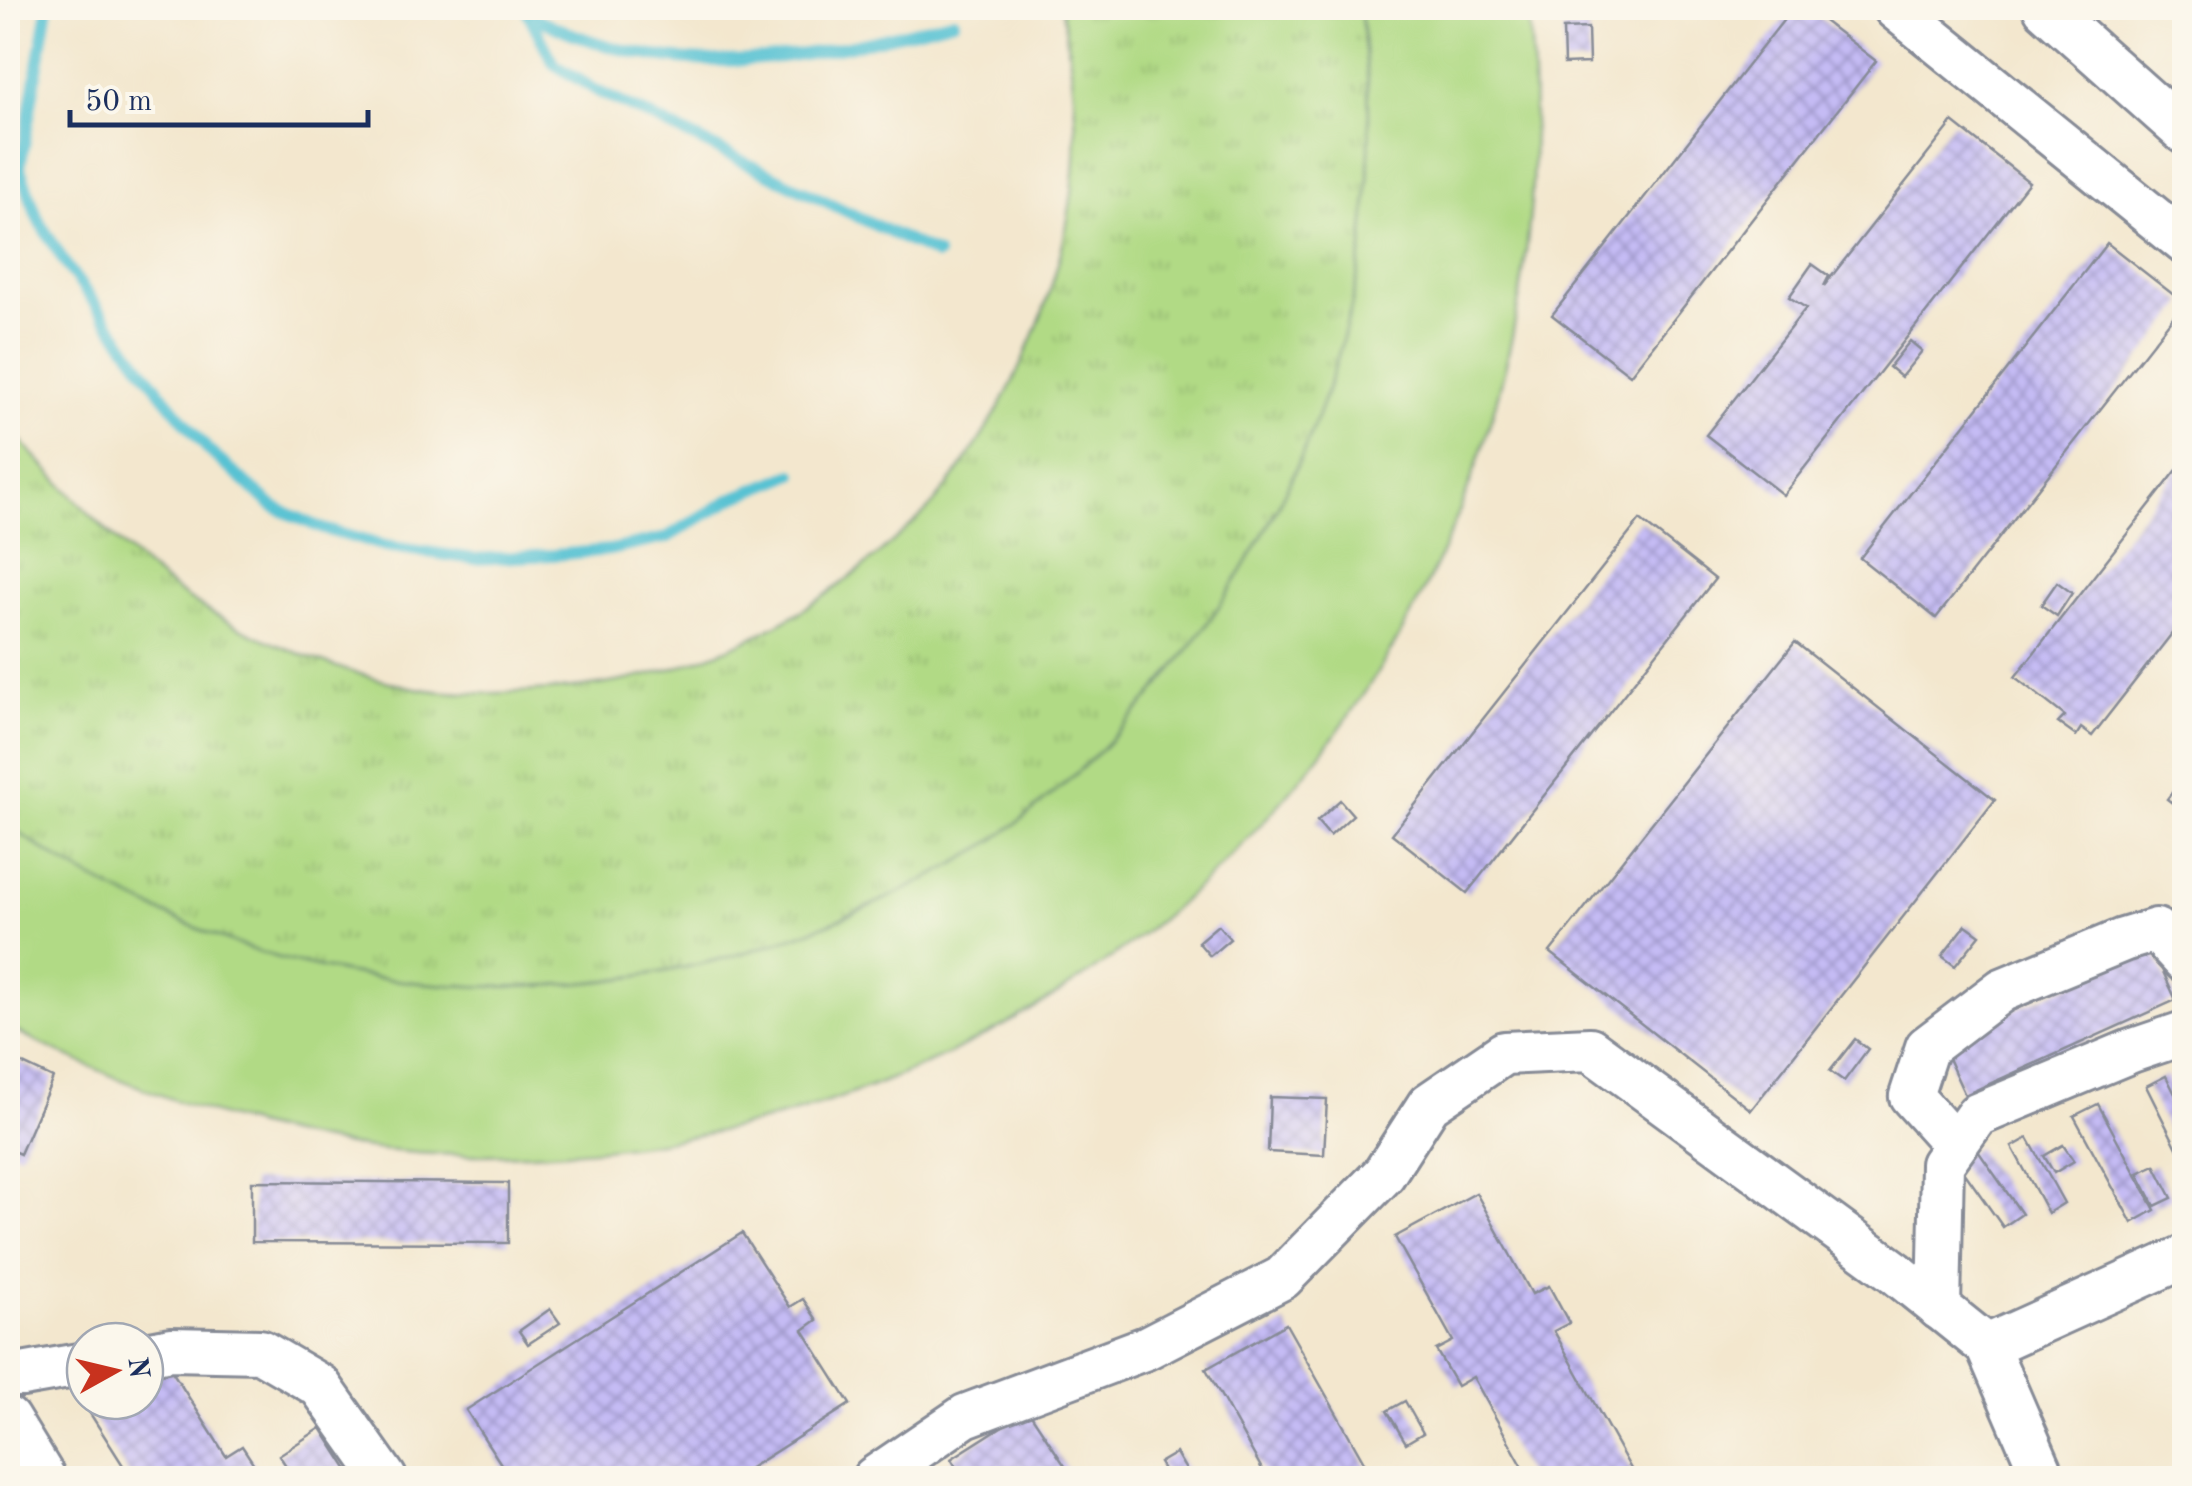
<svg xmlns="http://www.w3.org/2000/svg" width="2192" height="1486" viewBox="0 0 2192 1486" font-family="'Old Standard TT',serif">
<defs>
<pattern id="grass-tufts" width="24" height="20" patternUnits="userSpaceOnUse" patternTransform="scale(2.5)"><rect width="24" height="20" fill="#b1da85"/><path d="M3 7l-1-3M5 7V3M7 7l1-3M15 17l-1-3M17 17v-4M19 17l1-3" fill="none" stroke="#98bb75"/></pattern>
<pattern id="building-cross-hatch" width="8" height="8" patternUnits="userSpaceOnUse" patternTransform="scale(2.5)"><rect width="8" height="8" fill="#c5bbf4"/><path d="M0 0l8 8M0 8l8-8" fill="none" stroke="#9f98c9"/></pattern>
</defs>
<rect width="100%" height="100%" fill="#fbf7ec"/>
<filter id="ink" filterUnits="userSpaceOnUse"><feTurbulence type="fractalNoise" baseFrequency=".01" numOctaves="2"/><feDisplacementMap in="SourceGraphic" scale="20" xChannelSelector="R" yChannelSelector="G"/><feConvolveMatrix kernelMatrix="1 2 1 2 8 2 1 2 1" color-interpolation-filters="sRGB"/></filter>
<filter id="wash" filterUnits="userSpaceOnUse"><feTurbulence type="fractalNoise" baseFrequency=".0048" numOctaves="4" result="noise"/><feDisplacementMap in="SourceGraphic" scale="40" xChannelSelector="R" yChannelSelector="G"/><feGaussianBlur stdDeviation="2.25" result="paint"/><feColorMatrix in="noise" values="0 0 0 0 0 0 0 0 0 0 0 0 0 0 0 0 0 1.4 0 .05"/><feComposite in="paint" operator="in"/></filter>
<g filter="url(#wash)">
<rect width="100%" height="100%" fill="#f3e7ce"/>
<!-- grass -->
<path fill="url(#grass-tufts)" stroke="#668472" stroke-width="2.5" d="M1061,8h299c14,92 13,209 -9,300 -50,208 -178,401 -350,527 -41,29 -88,52 -133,72 -183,83 -386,102 -581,53 -44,-11 -90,-31 -132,-50 -52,-24 -102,-50 -147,-86v-397c47,50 93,103 147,147 68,56 170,94 255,113 47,10 105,6 152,2 123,-9 241,-64 331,-148 13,-12 29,-24 41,-38 78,-95 134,-221 141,-344 3,-51 -4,-102 -14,-151z"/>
<!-- pitch -->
<path fill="#b1da85" stroke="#668472" stroke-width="2.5" d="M1360,8h168c63,608 -387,1126 -999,1146 -41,1 -83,2 -124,-2 -140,-12 -274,-61 -397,-125v-203c45,36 95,62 148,86 41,19 87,39 131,50 195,49 398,30 581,-53 45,-20 92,-43 133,-72 172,-126 300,-319 350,-527 22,-91 23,-208 9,-300z"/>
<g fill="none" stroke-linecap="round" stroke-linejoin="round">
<!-- stream -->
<g stroke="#58c2d3" stroke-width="12">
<path d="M48,8l-28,160 18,51 28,46 93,125 50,61 65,56 49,22 62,17 90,13 78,-4 57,-5 56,-12 67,-40 60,-24"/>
<path d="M528,13l26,51 43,27 340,164"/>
<path d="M529,14c145,76 275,46 425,6"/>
</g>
</g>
<g id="blocks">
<!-- building -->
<g fill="url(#building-cross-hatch)">
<path d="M1793,8h14l69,53 -246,314 -78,-60z"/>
<path d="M1588,28l1,35 -25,1 -1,-35z"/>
<path d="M1953,122l76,60 -246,313 -77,-60 100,-127 -17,-11 23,-33 17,12 -5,10z"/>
<path d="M2107,243l77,60 -248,315 -76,-60z"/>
<path d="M1910,341l12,10 -21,26 -12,-10z"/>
<path d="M2184,461v157l-92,118 -11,-8 -5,8 -18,-13 7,-7 -50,-39z"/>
<path d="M1640,520l75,59 -248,314 -75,-59z"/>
<path d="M2057,582l15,11 -15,23 -16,-11z"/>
<path d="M1795,642l200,158 -244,310 -201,-158z"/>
<path d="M2184,777v35l-17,-13z"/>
<path d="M1340,800l13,15 -23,21 -13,-15z"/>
<path d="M1218,925l12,14 -20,17 -12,-14z"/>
<path d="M1966,925l14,10 -25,31 -13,-10z"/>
<path d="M2152,948l24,52 -211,95 -24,-52z"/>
<path d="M1855,1039l13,10 -24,32 -14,-10z"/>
<path d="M8,1057l45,21 -33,76 -12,-5z"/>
<path d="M2166,1076l18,36v50l-38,-76z"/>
<path d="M1270,1097l57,2 -3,56 -56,-3z"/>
<path d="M2098,1104l57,106 -23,13 -58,-107z"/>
<path d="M2028,1138l36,65 -16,10 -36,-66z"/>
<path d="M2063,1145l11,16 -20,12 -10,-17z"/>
<path d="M1976,1148l46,66 -19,13 -46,-65z"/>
<path d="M2155,1165l17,33 -17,8 -17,-33z"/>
<path d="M252,1181l256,2v60l-256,-1z"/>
<path d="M1476,1193l56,101 17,-8 20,37 -15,8 82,147h-107l-56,-101 -16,9 -21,-36 17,-9 -58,-104z"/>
<path d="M742,1233l48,74 13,-8 14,21 -14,10 47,74 -116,74h-224l-44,-68z"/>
<path d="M550,1309l10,14 -32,21 -9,-13z"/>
<path d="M1286,1324l87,154h-106l-61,-109z"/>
<path d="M163,1357l63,99 16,-10 21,32h-132l-45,-71 9,-6h50v-32z"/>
<path d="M1405,1401l18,32 -17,10 -19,-32z"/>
<path d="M1028,1410l45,68h-110l-12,-19z"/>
<path d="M321,1428l25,39 8,11h-60l-15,-23z"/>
<path d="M1176,1453l15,25h-23l-9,-15z"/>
</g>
</g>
</g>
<g filter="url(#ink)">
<use href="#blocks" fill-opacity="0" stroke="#878b96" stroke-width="2.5"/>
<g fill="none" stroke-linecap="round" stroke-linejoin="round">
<defs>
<g id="minor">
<path d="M1895,8l289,234"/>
<path d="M2045,8l139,124"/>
<path d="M1955,1145l-44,-49 16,-49 75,-57 121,-50 33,-10 28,30"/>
<path d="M1939,1308l3,-144 35,-49 154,-64 53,-18"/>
<path d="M1987,1346l197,-89"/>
<path d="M145,1354l26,-5 89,2 60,35 65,92"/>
<path d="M8,1375h14l63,-11"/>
<path d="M8,1419l36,59"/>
<path d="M874,1478l91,-62 181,-68 136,-70 102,-104 45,-70 75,-51 86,-4 305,223 92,74 57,132"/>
</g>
</defs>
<!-- minor casing -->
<use href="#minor" stroke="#878b96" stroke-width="48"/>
<!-- minor -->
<use href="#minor" stroke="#fff" stroke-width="42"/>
</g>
</g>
<!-- margin -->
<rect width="2192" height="1486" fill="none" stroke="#fbf7ec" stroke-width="40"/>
<!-- north arrow -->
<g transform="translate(115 1371) rotate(82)"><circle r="48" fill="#fbf7ec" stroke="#a1a7b3" stroke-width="2.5"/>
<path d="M0-8L18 38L0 25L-18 38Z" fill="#c8321e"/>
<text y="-15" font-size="28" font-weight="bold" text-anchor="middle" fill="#1b2f5e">N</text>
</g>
<!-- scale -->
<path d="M70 110v15h298v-15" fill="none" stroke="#1b2f5e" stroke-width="5"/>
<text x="85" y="110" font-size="30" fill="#1b2f5e" stroke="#fbf7ec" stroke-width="8" paint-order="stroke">50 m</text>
</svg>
